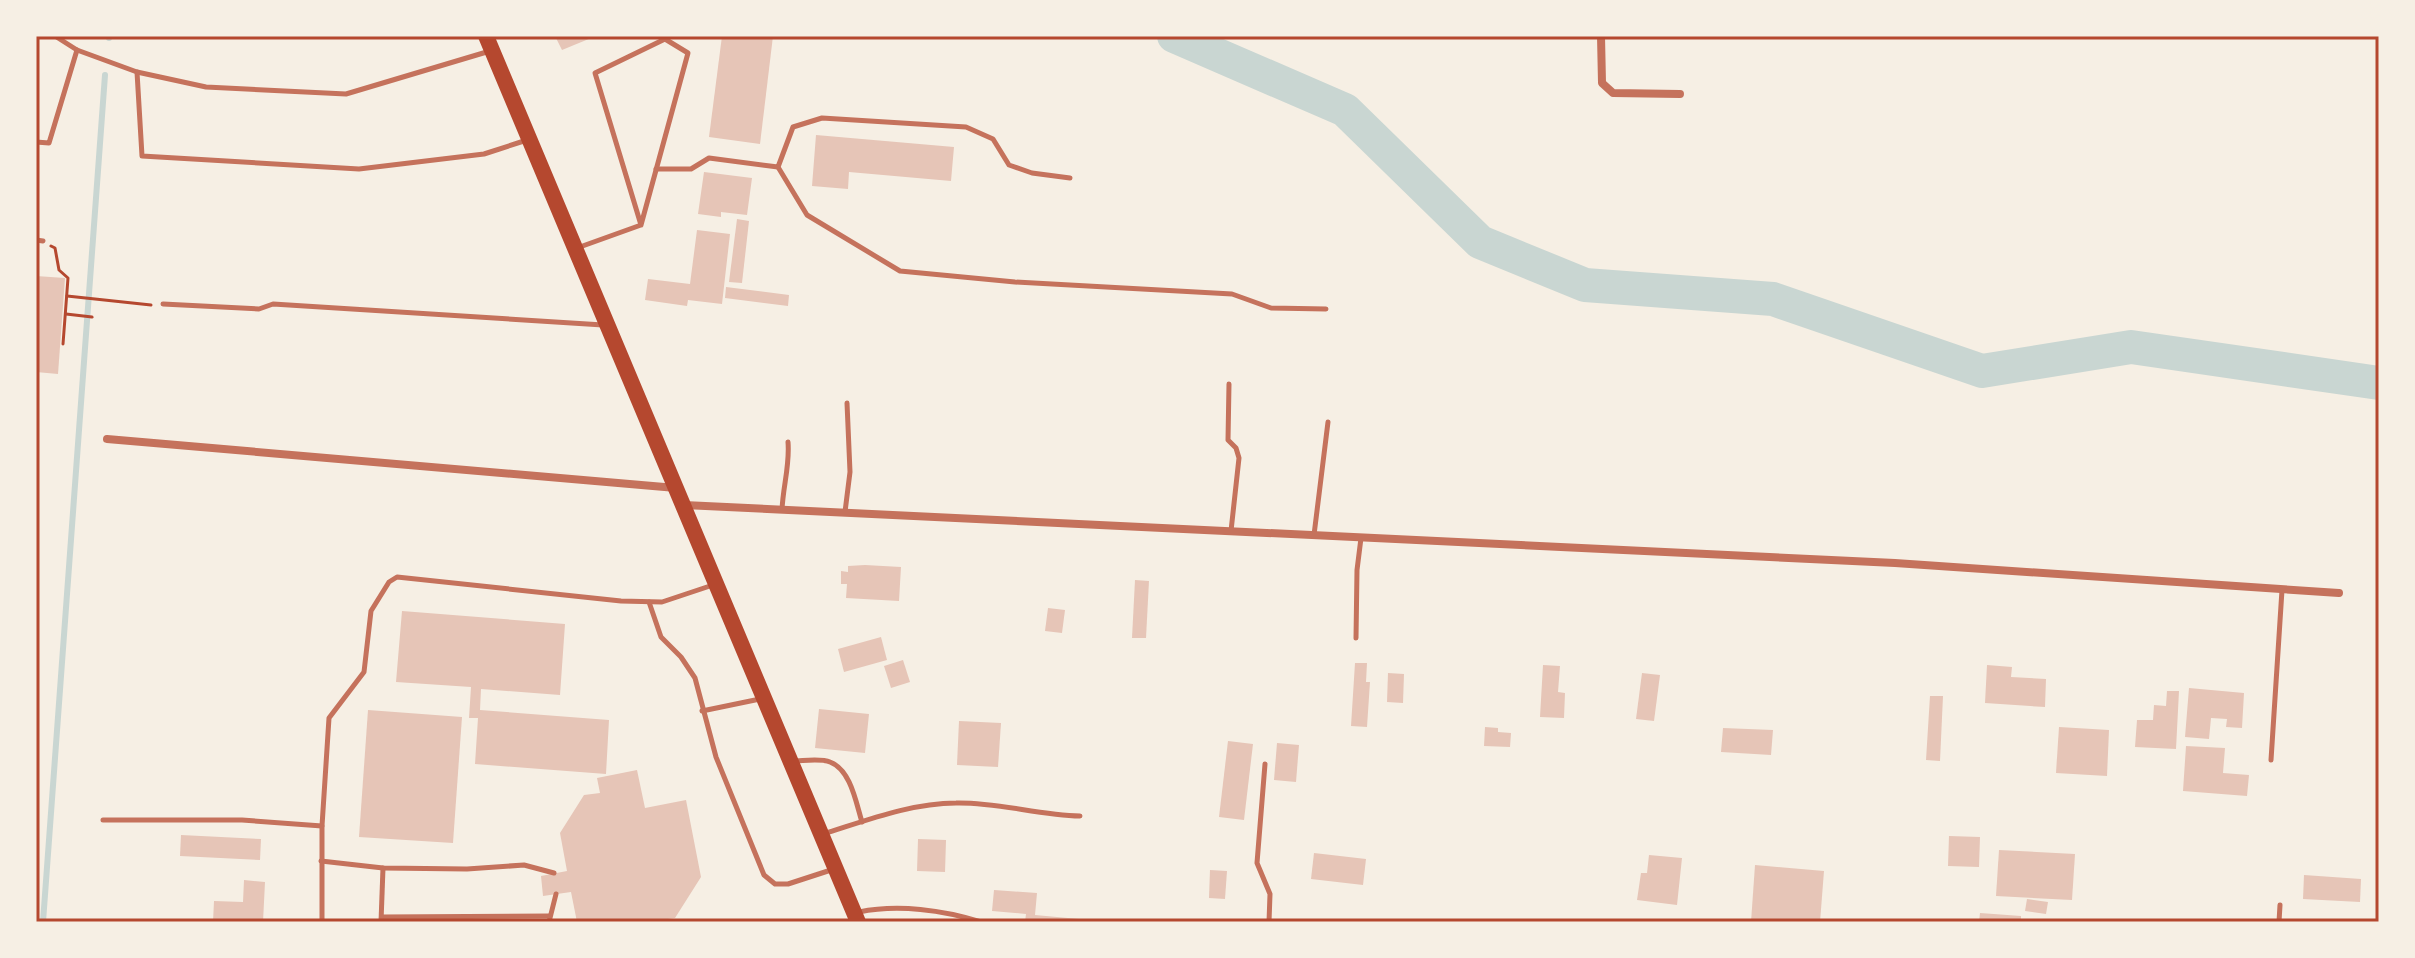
<svg xmlns="http://www.w3.org/2000/svg" width="2415" height="958" viewBox="0 0 2415 958" font-family="Raleway,sans-serif">
<rect width="100%" height="100%" fill="#f6efe4"/>
<g fill="none" stroke-linecap="round" stroke-linejoin="round">
<!-- stream -->
<g stroke="#c9d6d2" stroke-width="6">
<path d="M109,38v-2"/>
<path d="M43,922l62,-847"/>
</g>
<!-- river -->
<path stroke="#c9d6d2" stroke-width="34" d="M1174,36l171,74 135,132 105,43 188,14 209,72 149,-24 248,36"/>
</g>
<!-- building -->
<g fill="#e6c5b7">
<path d="M555,36h41l-34,14z"/>
<path d="M722,36h51l-13,108 -51,-7z"/>
<path d="M816,135l138,12 -3,34 -102,-9 -1,17 -36,-3z"/>
<path d="M704,172l48,6 -5,37 -26,-3v5l-23,-3z"/>
<path d="M737,219l12,2 -7,62 -13,-1z"/>
<path d="M697,230l33,4 -8,70 -34,-4 -1,6 -42,-6 3,-21 42,5z"/>
<path d="M36,276l29,2 -7,96 -22,-2z"/>
<path d="M726,287l63,8 -1,11 -63,-8z"/>
<path d="M865,565l36,2 -2,34 -53,-3 1,-14h-6v-13l7,1v-6z"/>
<path d="M1135,580l14,1 -3,57h-14z"/>
<path d="M1048,608l17,2 -3,23 -17,-2z"/>
<path d="M402,611l163,13 -5,71 -79,-6 -1,21 129,10 -3,54 -131,-10 3,-46h-9l2,-31 -75,-5z"/>
<path d="M881,637l6,23 -43,12 -6,-23z"/>
<path d="M903,660l7,22 -19,6 -7,-22z"/>
<path d="M1355,663h12l-1,19h4l-3,45 -16,-1z"/>
<path d="M1543,665l17,1 -2,26 7,1 -1,25 -24,-1z"/>
<path d="M1987,665l25,2 -1,10 35,2 -1,28 -60,-4z"/>
<path d="M1388,673l16,1 -1,29 -16,-1z"/>
<path d="M1642,673l18,2 -6,46 -18,-2z"/>
<path d="M2189,688l55,5 -2,35 -16,-1 1,-8 -16,-1 -2,21 -24,-2z"/>
<path d="M2167,691h12l-3,58 -41,-2 2,-27h16l1,-15 12,1z"/>
<path d="M1930,696h13l-3,65 -14,-1z"/>
<path d="M819,709l50,5 -4,39 -50,-5z"/>
<path d="M368,710l94,7 -9,126 -94,-6z"/>
<path d="M959,721l42,2 -3,44 -41,-2z"/>
<path d="M1485,727l13,1v4l13,1 -1,14 -26,-1z"/>
<path d="M2059,727l50,3 -2,46 -51,-3z"/>
<path d="M1723,728l50,2 -2,25 -50,-3z"/>
<path d="M1228,741l25,3 -9,76 -25,-3z"/>
<path d="M1277,743l22,2 -3,37 -22,-2z"/>
<path d="M2186,746l39,2 -2,25 26,2 -2,21 -64,-5z"/>
<path d="M637,770l8,38 41,-8 15,77 -26,41 -29,4h-69l-6,-30 -28,4 -2,-20 26,-5 -7,-38 24,-38 16,-2 -3,-15z"/>
<path d="M181,835l80,4 -1,21 -80,-4z"/>
<path d="M1949,836l31,1 -1,30 -31,-1z"/>
<path d="M918,839l28,1 -1,32 -28,-1z"/>
<path d="M1999,850l76,4 -3,46 -76,-4z"/>
<path d="M1314,853l52,6 -3,26 -52,-6z"/>
<path d="M1649,855l33,3 -5,47 -40,-5 4,-27h6z"/>
<path d="M1755,865l69,6 -4,51h-69z"/>
<path d="M1210,870l17,1 -2,28 -16,-1z"/>
<path d="M2304,875l57,4 -1,23 -57,-3z"/>
<path d="M244,880l21,2 -2,40h-50l1,-21 29,1z"/>
<path d="M994,890l43,3 -2,22 55,5v2h-65l1,-8 -34,-3z"/>
<path d="M2027,899l21,3 -2,12 -21,-3z"/>
<path d="M1980,913l41,3v6h-42z"/>
</g>
<g fill="none" stroke-linecap="round" stroke-linejoin="round">
<!-- path -->
<g stroke="#b5482f" stroke-width="3">
<path d="M51,246l4,2 4,22 9,8 -5,66"/>
<path d="M67,296l84,9"/>
<path d="M66,314l26,3"/>
</g>
<!-- service -->
<g stroke="#c5725c" stroke-width="5">
<path d="M55,36l22,14 60,22 69,15 140,7 144,-43"/>
<path d="M137,72l5,84 217,13 125,-15 43,-14"/>
<path d="M36,142l13,1 28,-93"/>
<path d="M778,167l29,48 93,56 115,11 217,12 39,14 55,1"/>
<path d="M656,169h35l18,-11 69,9 15,-40 29,-9 144,9 27,12 16,26 23,8 38,5"/>
<path d="M36,240l7,1"/>
<path d="M577,248l64,-23 -46,-152 70,-34 23,14 -47,172"/>
<path d="M163,304l96,5 14,-5 330,21"/>
<path d="M1229,384l-1,56 8,8 3,10 -8,73"/>
<path d="M782,510c1,-24 8,-45 6,-68"/>
<path d="M845,512l5,-40 -3,-69"/>
<path d="M1314,535l14,-113"/>
<path d="M649,602l12,35 20,20 14,21 21,79 48,118 11,9h13l43,-14"/>
<path d="M1356,638l1,-68 4,-32"/>
<path d="M702,711l58,-12"/>
<path d="M2271,760l11,-170"/>
<path d="M792,761c11,0 29,-3 38,1 21,8 26,41 32,60"/>
<path d="M1265,764l-8,99 13,31 -1,28"/>
<path d="M103,820h139l80,6"/>
<path d="M823,834c42,-13 88,-31 133,-31 41,-1 82,12 124,13"/>
<path d="M321,861l62,7 84,1 57,-4 30,8"/>
<path d="M859,912c39,-8 84,-2 122,10"/>
<path d="M382,917l167,-1"/>
<path d="M322,922v-96l7,-108 35,-46 7,-61 18,-29 8,-5 224,24 41,1 51,-17"/>
<path d="M381,922l2,-54"/>
<path d="M549,922l7,-28"/>
<path d="M2279,922l1,-17"/>
</g>
<!-- minor -->
<g stroke="#c5725c" stroke-width="8">
<path d="M1601,36l1,47 11,10 67,1"/>
<path d="M107,439l569,49"/>
<path d="M684,505l1211,58 444,30"/>
</g>
<!-- secondary -->
<path stroke="#b5482f" stroke-width="16" d="M486,36l372,886"/>
</g>
<!-- border -->
<rect width="2415" height="958" fill="none" stroke="#f6efe4" stroke-width="76"/>
<rect x="38" y="38" width="2339" height="882" fill="none" stroke="#b5482f" stroke-width="3"/>
</svg>
